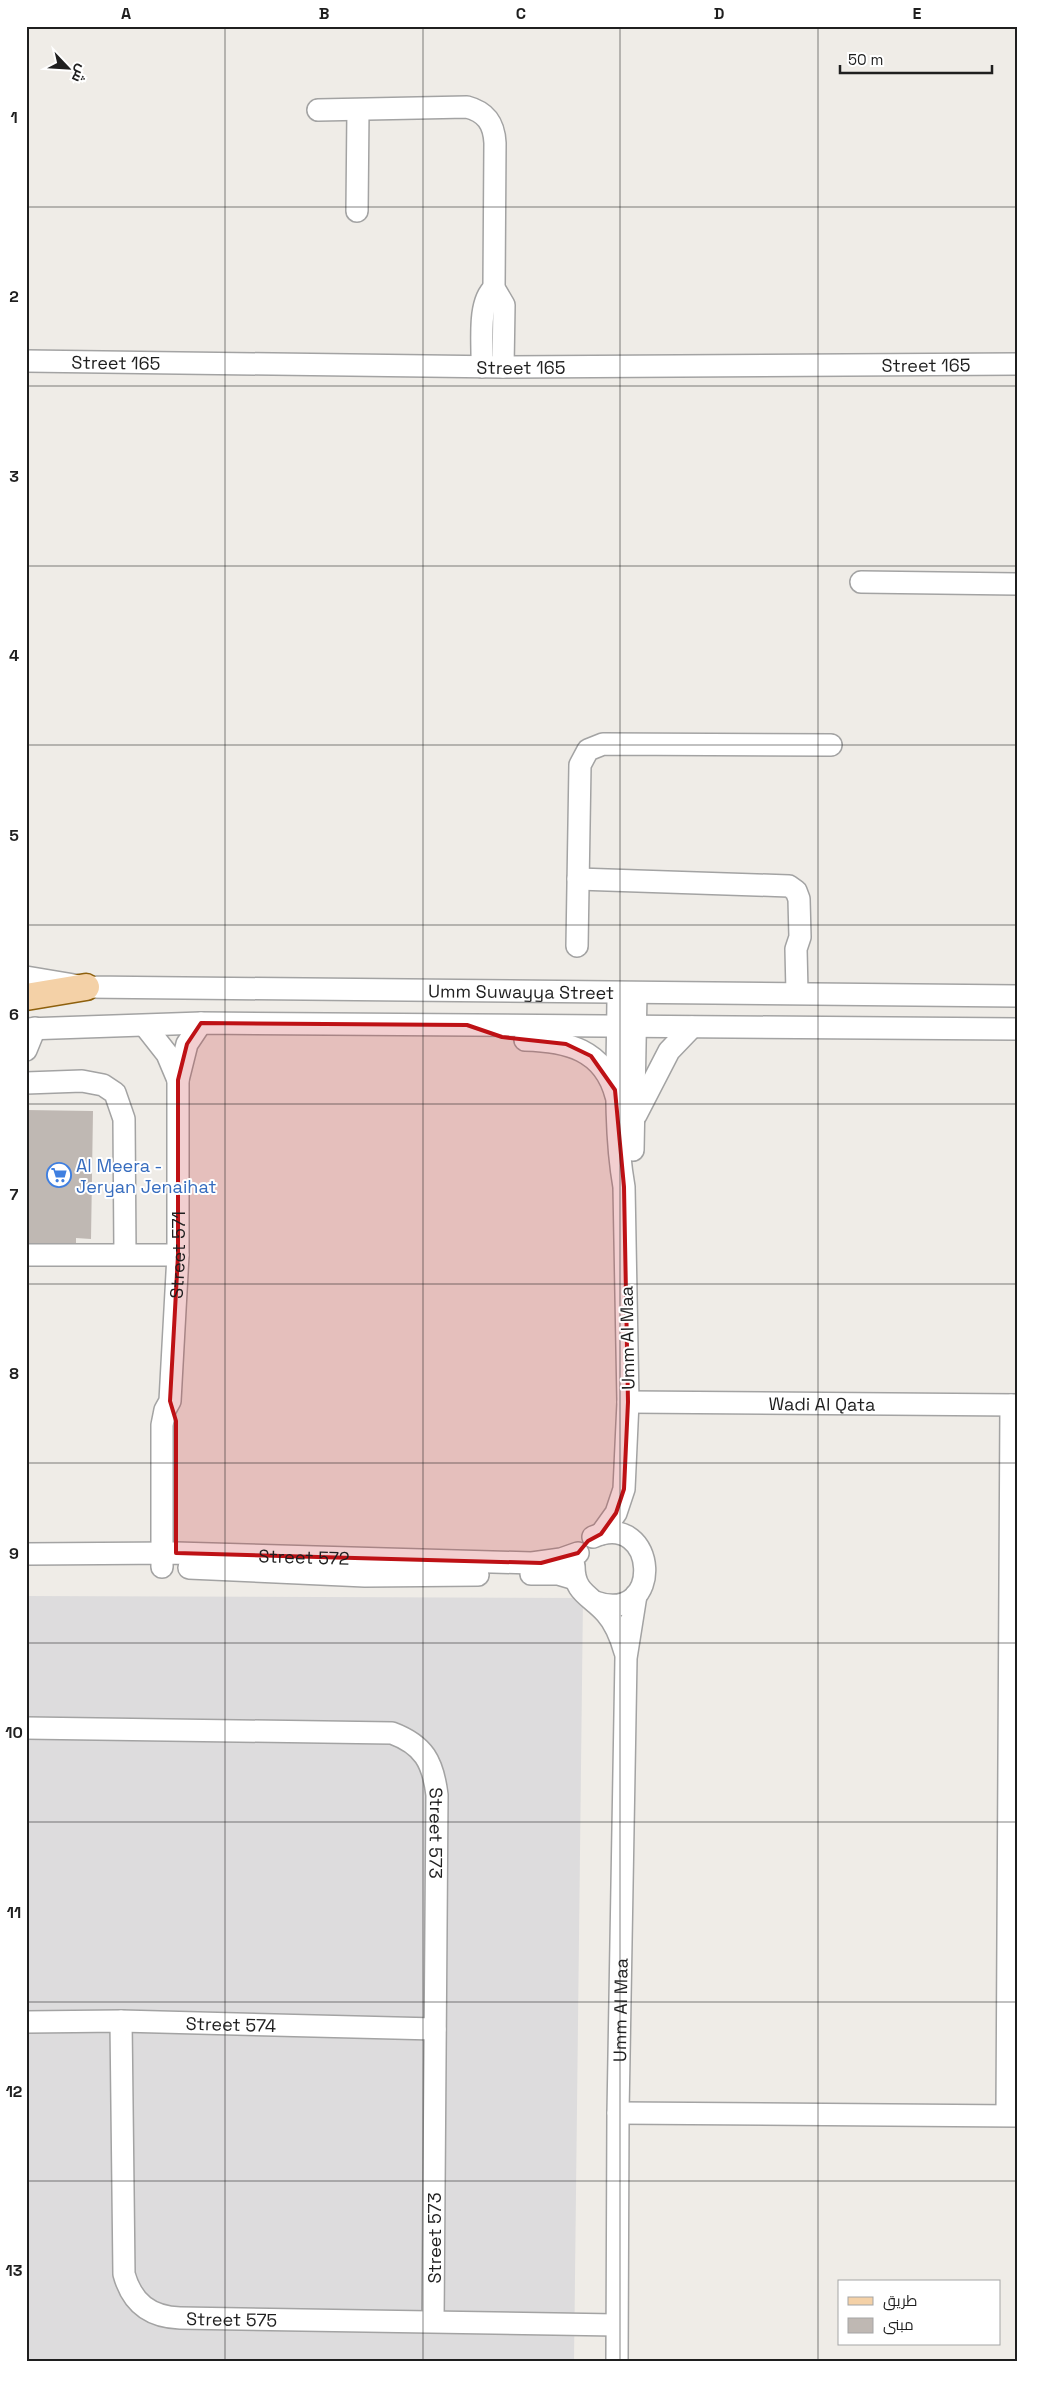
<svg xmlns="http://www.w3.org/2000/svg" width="1043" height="2388" viewBox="0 0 1043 2388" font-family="'Space Grotesk',Cairo,sans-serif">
<rect width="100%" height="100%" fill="#efece7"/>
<!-- residential -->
<path fill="#dddcdd" d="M26,1596l557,2 -9,764h-548z"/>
<!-- building -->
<path fill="#bfb8b3" d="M26,1110l67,1 -2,128 -15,-1v21h-50z"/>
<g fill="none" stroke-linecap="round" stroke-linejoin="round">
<defs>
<g id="minor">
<path d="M318,110l149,-3c19,5 27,16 28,36l-1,145 10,17 -1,62"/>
<path d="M357,211l1,-101"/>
<path id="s1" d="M26,361l477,6 514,-3"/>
<path d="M482,367c1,-23 -5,-64 12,-79"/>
<path d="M861,582l156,2"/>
<path d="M578,879l211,7 7,5 3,8 1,38 -4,12 1,43"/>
<path d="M577,946l3,-181 8,-15 15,-6 228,1"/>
<path id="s2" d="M26,977l60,10 931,9"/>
<path d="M145,1026l22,28 11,26"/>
<path d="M26,1029l175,-6 816,6"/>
<path d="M525,1040c41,1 79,9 91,56"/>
<path d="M26,1050l9,-22"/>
<path d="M26,1083l56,-2 21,4 12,8 9,26 1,135"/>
<path d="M636,1115l33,-64 23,-24"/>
<path d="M633,1150l3,-157"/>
<path d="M26,1255h152"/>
<path id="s3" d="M628,1402l389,3"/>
<path d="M601,1534l15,-21 8,-24 4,-87 -4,-215c-11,-63 -6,-130 -6,-194"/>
<path d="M593,1537c65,-28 72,89 2,65"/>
<path id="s4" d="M26,1554l150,-1 356,10 29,-4 17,-6"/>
<path d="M574,1566c0,27 16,29 32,47 10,11 15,25 19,39"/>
<path id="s5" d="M162,1567v-142l3,-15 5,-9 8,-146v-175l9,-36 14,-21"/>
<path d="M189,1568l176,8 113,-1"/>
<path d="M531,1574h27l17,5"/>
<path id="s6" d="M26,1728l366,5c32,12 41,29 45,62l-4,525"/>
<path id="s7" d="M121,2021l3,253c8,29 26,43 56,44l436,7"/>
<path id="s8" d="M26,2022l95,-1 314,8"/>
<path d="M618,2113l399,3"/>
<path d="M1007,2115l4,-710"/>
<path id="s9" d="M617,2362l1,-249 8,-455 10,-63"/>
</g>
<path id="major" d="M26,997l60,-10"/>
</defs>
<!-- minor casing -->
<use href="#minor" stroke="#a3a3a3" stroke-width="24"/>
<!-- major casing -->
<use href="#major" stroke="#8e600d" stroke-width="29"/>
<!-- minor -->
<use href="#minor" stroke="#fff" stroke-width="21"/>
<!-- major -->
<use href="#major" stroke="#f4d1a7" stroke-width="26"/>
</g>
<!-- marked area -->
<path fill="#be1115" fill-opacity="0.2" stroke="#be1115" stroke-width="4" stroke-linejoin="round" d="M201,1023l266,2 35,12 64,7 25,12 24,34 9,97 4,215 -4,87 -8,24 -15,21 -13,7 -10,12 -37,10 -365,-10v-132l-6,-20 8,-146v-175l9,-36z"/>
<!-- grid -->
<path fill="none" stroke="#1f1f1f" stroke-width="1" stroke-opacity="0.55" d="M225,26v2336M423,26v2336M620,26v2336M818,26v2336M26,207h991M26,386h991M26,566h991M26,745h991M26,925h991M26,1104h991M26,1284h991M26,1463h991M26,1643h991M26,1822h991M26,2002h991M26,2181h991"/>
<!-- icons -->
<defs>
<symbol id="supermarket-ring" viewBox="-11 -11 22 22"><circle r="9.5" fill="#fff" stroke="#3f7fe0" stroke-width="1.5"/><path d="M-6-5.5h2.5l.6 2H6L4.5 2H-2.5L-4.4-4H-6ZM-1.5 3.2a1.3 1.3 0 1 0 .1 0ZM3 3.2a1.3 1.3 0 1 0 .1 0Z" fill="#3f7fe0"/></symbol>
</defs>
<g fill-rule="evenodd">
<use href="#supermarket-ring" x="45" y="1161" width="28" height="28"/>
</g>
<g text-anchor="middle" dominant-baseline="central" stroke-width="4" stroke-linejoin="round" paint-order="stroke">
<!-- street labels -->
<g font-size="18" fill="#1f1f1f" stroke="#fff">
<text stroke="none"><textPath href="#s1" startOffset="90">Street 165</textPath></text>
<text stroke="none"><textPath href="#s1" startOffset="900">Street 165</textPath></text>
<text stroke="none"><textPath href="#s1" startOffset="495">Street 165</textPath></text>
<text stroke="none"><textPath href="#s2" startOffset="496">Umm Suwayya Street</textPath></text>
<text stroke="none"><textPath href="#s5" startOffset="314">Street 571</textPath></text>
<text transform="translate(627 1338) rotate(-91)">Umm Al Maa</text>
<text stroke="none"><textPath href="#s3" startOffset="194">Wadi Al Qata</textPath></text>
<text stroke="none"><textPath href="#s4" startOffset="278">Street 572</textPath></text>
<text stroke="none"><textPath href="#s6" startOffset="486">Street 573</textPath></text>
<text stroke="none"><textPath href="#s9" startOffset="352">Umm Al Maa</textPath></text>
<text stroke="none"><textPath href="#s8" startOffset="205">Street 574</textPath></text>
<text transform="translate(434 2238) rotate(-90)">Street 573</text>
<text stroke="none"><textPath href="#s7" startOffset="382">Street 575</textPath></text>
</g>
<!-- shop labels -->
<g font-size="18" fill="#366cbe" stroke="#fff" text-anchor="start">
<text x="76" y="1165">Al Meera -<tspan x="76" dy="21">Jeryan Jenaihat</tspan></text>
</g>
</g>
<!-- border -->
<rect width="1043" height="2388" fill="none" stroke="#ffffff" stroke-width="55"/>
<!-- legend -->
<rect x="838" y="2280" width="162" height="65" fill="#ffffff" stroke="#a5a5a5"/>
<rect x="848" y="2297" width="25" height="8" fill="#f4d1a7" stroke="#a5a5a5"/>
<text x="883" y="2306" font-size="15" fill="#1f1f1f">طريق</text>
<rect x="848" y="2318" width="25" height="15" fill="#bfb8b3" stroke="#a5a5a5"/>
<text x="883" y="2330" font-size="15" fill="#1f1f1f">مبنى</text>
<!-- north arrow -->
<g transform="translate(68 68) rotate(115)" stroke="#ffffff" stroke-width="4" paint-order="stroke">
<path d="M0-4L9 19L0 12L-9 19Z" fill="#1f1f1f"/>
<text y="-8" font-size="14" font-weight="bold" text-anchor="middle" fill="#1f1f1f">ش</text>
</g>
<!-- scale -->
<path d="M840 65v8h152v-8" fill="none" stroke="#1f1f1f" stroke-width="2.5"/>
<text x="848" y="65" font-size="15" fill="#1f1f1f" stroke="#ffffff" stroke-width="4" paint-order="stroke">50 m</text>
<rect x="28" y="28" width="988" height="2332" fill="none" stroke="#1f1f1f" stroke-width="2"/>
<g font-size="16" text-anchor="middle" font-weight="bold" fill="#1f1f1f">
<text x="126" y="19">A</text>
<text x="324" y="19">B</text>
<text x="521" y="19">C</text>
<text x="719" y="19">D</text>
<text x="917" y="19">E</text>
<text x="14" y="123">1</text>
<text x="14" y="302">2</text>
<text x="14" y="482">3</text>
<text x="14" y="661">4</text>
<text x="14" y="841">5</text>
<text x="14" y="1020">6</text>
<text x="14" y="1200">7</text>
<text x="14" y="1379">8</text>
<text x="14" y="1559">9</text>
<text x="14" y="1738">10</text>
<text x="14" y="1918">11</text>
<text x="14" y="2097">12</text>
<text x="14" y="2276">13</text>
</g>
</svg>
